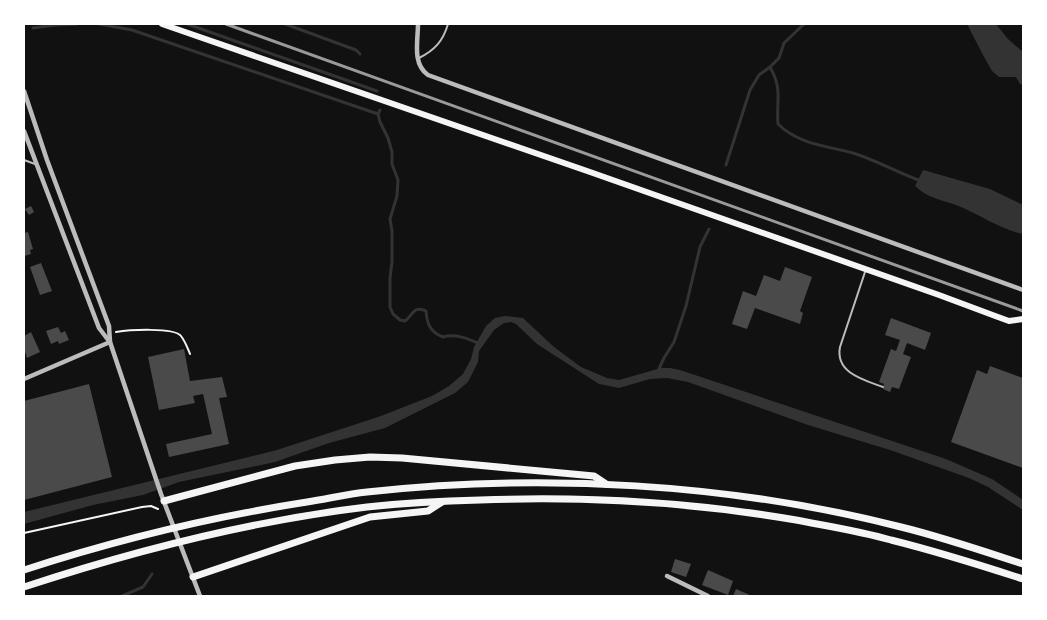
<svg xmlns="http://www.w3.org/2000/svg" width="1047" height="620" viewBox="0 0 1047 620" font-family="Karla,sans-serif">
<rect width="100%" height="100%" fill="#111"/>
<!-- water -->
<g fill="#333">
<path d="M967,24h29l12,15 15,13v33l-3,-1 -4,-7h-17l-7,-6 -9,-16z"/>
<path d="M923,170l67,19 33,16v29c-23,-5 -41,-18 -62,-27 -17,-7 -33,-8 -46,-21z"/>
<path d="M505,316l18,2 31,29 27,20 26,11 12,2 42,-12h9l10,2 266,89 46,20 31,21v10l-35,-23 -19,-9 -79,-28 -82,-25 -120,-43 -21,-4 -17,1 -31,9 -20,-4 -62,-40 -21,-20 -5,-2 -7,1 -10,7 -15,21 -1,11 -10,20 -13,11 -70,35 -56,15 -54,19 -96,20 -36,13 -50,10 -69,19v-12l253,-62 104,-34 51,-20 17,-10 14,-12 8,-15 3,-12 12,-21 9,-8z"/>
</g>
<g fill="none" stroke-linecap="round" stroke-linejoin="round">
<!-- stream -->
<g stroke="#333" stroke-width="3">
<path d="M99,24l33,6 246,84"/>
<path d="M187,24l190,67"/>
<path d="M285,24l71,26 4,4"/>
<path d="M33,28l22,-3 22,-1"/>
<path d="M770,67l9,-9 5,-15 20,-19"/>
<path d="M380,110l-2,4 2,8 8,16 4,14v12l6,16 -1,16 -7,23 2,12v31l-2,16v29l3,7 7,6 5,1c8,-6 9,-16 21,-10 1,13 4,21 17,26 12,-4 26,2 37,7"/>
<path d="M726,165l24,-75 9,-15 11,-8c13,23 6,34 8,57 20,20 49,22 75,29 23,7 45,20 68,28"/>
<path d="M658,371l6,-13 10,-16 12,-36 14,-59 9,-18"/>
<path d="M122,596l21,-9 9,-13"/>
</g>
</g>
<!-- building -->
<g fill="#4a4a4a">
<path d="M31,206l3,6 -5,3 -4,-6z"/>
<path d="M28,232l5,17 -3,1 1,4 -7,2v-23z"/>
<path d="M41,263l11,28 -12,4 -10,-28z"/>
<path d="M785,267l27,10 -12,34 3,2 -3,11 -45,-16 -8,21 -15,-5 11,-33 13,5 8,-21 16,6z"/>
<path d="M891,318l40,15 -6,17 -18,-7 -4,11 8,3 -12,32 -7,-2 -2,5 -7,-3 1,-5 -5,-2 12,-33 5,2 4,-11 -15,-5z"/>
<path d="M58,327l3,6 4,-2 4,9 -10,4 -1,-3 -7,3 -5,-13z"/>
<path d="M31,332l9,20 -13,6 -3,-9v-13z"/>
<path d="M184,349l6,32 32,-4 5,20 -8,1 10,46 -60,13 -3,-13 46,-10 -9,-40 -10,2 2,7 -36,7 -11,-53z"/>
<path d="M990,366l33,12v90l-72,-26 26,-72 10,4z"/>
<path d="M89,384l23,93 -88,23v-99z"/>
<path d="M675,559l16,5 -5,13 -15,-5z"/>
<path d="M708,570l25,11 -5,14 -26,-10z"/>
<path d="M736,589l16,7h-19z"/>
</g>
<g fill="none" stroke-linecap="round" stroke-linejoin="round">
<!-- path -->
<g stroke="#f5f5f5" stroke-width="2">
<path d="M116,332c12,-2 58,-5 65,4 4,5 7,13 9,18"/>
<path d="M24,533l118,-26 9,-1 7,3"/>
</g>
<!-- service -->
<g stroke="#bcbcbc" stroke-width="2">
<path d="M419,58c16,-8 24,-17 29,-34"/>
<path d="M24,160l11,4"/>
<path d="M865,272l-25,75c-5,26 24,33 43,40"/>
</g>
<!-- minor -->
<g stroke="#bcbcbc" stroke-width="4.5">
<path d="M418,24c0,17 -6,40 10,51l595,215"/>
<path d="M24,91l23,69 62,166 1,16 51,152 39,102"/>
<path d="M24,131l75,197 10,13"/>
<path d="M24,379l86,-37"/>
<path d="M667,576l41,20"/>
</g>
<!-- secondary -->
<path stroke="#f5f5f5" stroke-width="6" d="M162,24l428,148 349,123 59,22 11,4 14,-2"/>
<!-- trunk -->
<g stroke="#f5f5f5" stroke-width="7">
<path d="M164,501l131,-35 40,-6 35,-3 32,1 192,18 12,8"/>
<path d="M24,570c92,-30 187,-53 283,-68 20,-3 40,-8 60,-10 175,-19 363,-9 534,35 41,10 82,24 122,37"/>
<path d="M193,577l177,-60 58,-6 14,-9"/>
<path d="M24,587c112,-37 226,-66 343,-80 37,-4 75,-6 113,-7 106,-4 211,2 316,20 31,6 64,11 95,20 44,11 89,25 132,39"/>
</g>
<!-- rail -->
<path stroke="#9a9a9a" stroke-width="3" d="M226,24l797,287"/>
</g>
<!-- border -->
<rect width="1047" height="620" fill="none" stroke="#ffffff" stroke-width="50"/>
</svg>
